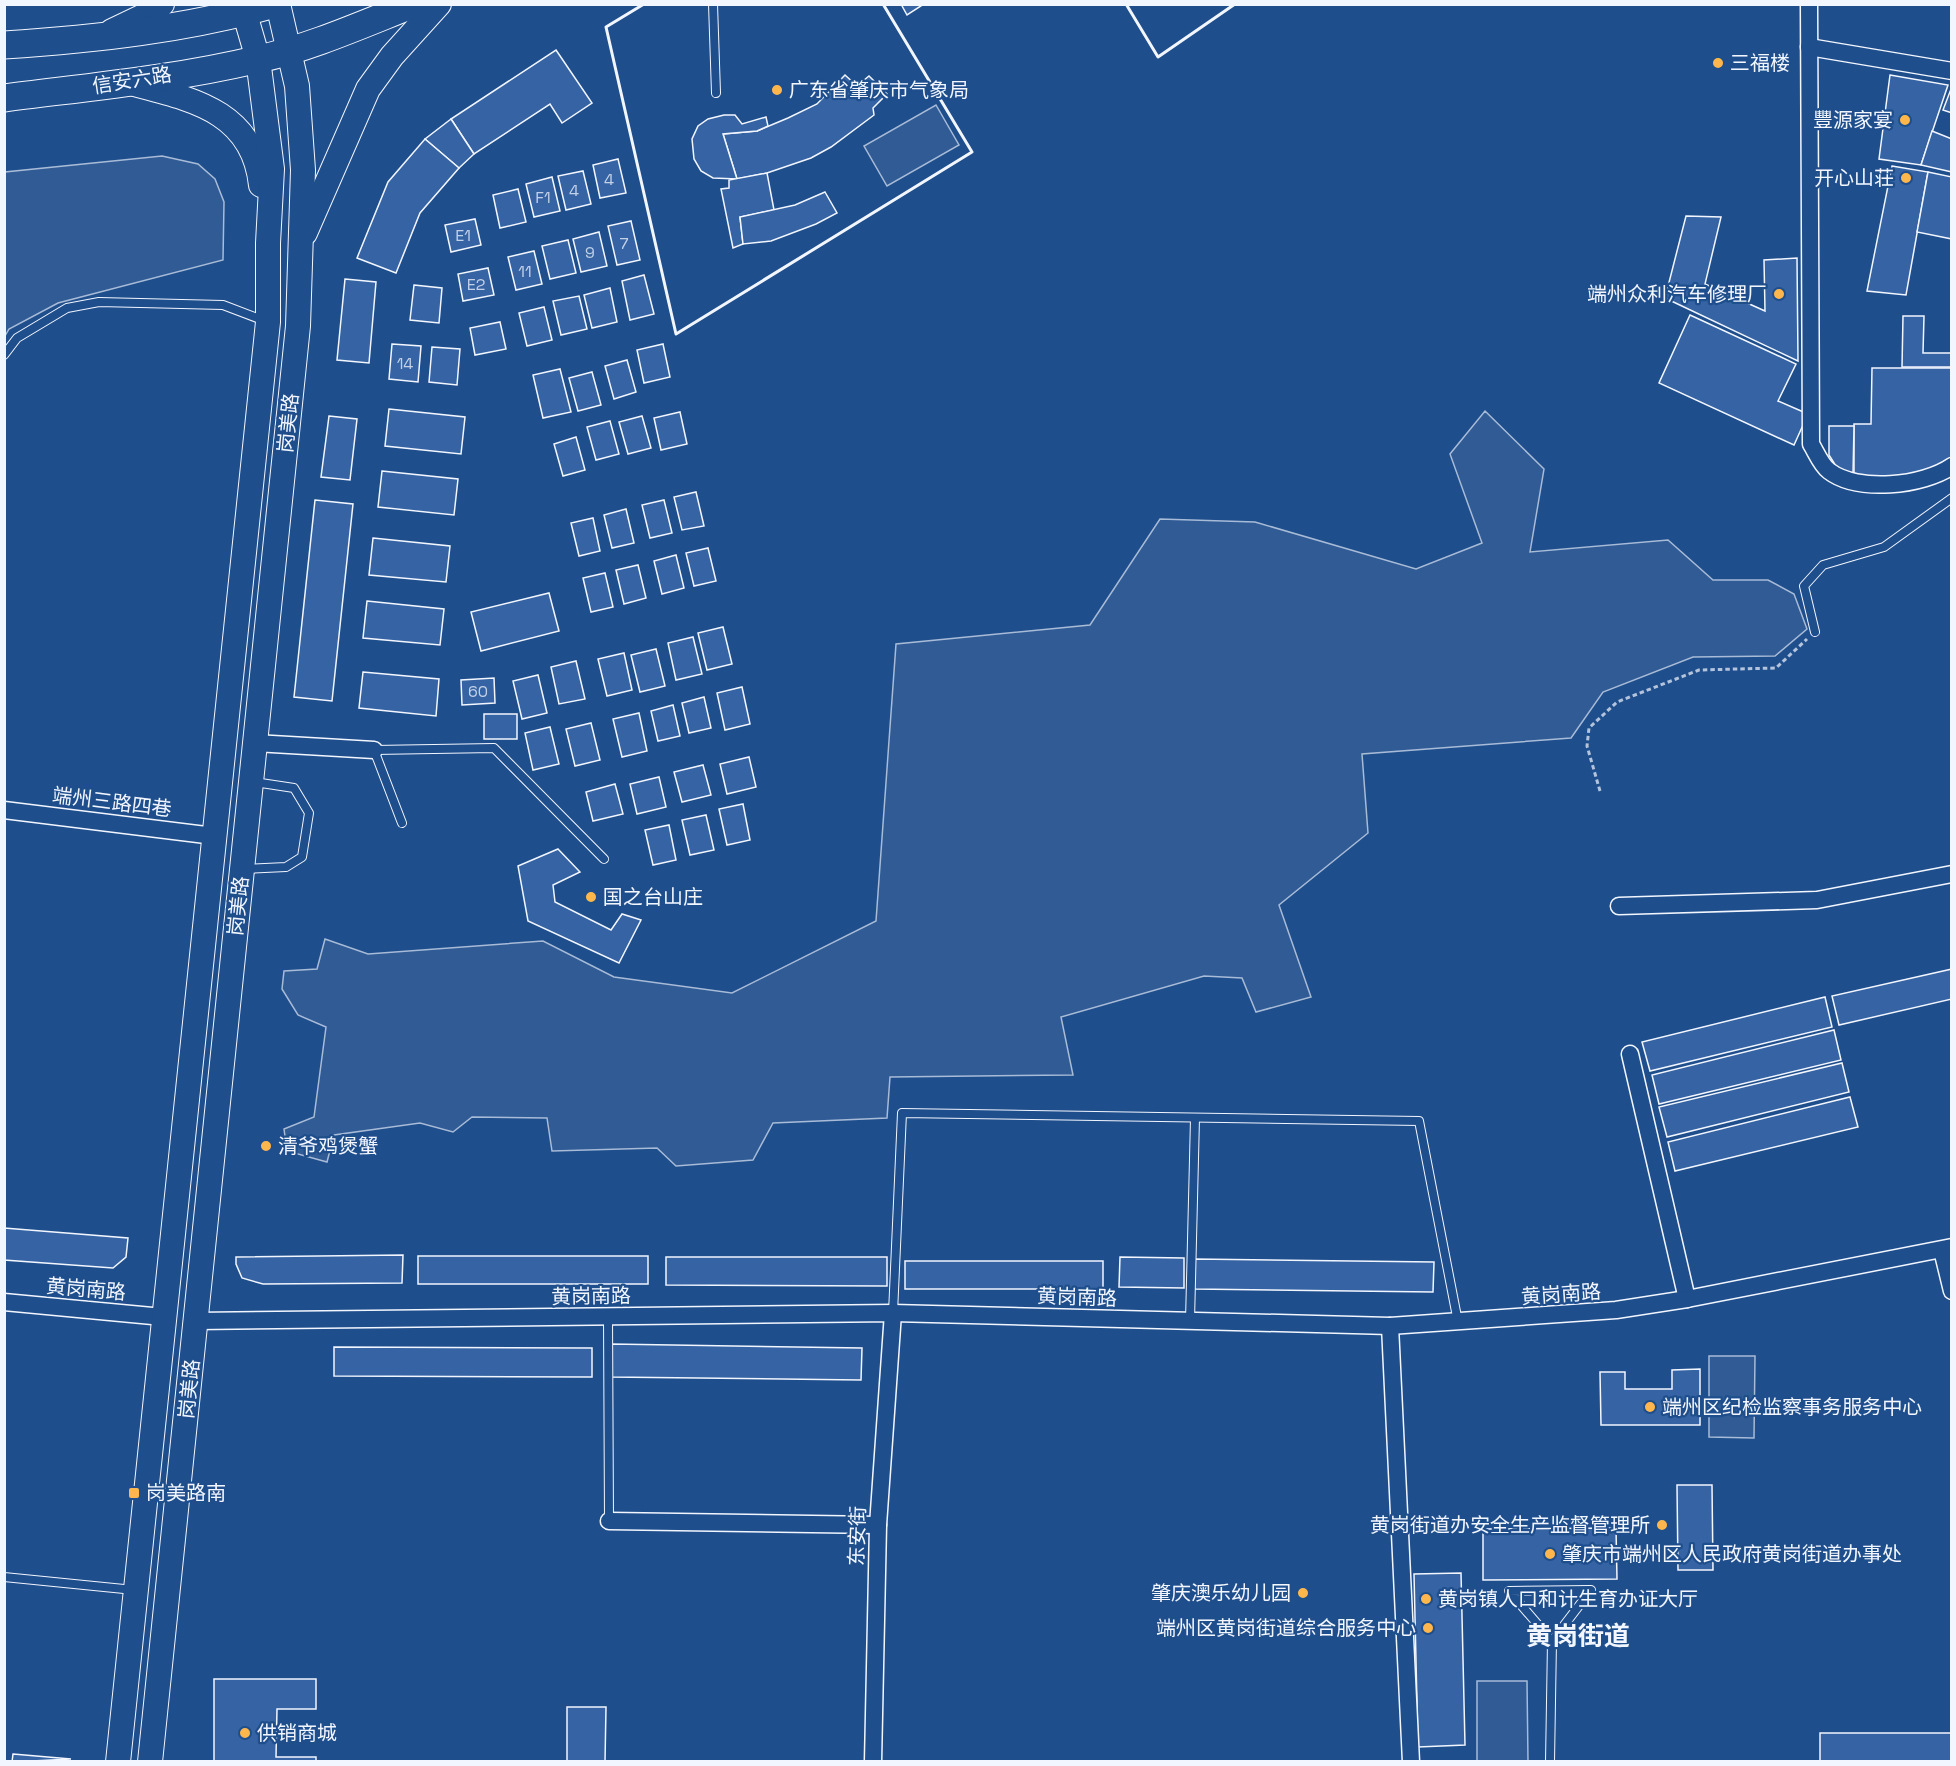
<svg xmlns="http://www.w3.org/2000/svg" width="1956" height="1766" viewBox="0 0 1956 1766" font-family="'Space Grotesk','Noto Sans SC',sans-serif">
<rect width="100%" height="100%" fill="#1f4e8c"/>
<!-- built -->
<g fill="#305b95" stroke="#a8bbd7" stroke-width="1.5">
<path d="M936,105l23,40 -72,41 -23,-40z"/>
<path d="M162,156l36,8 17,15 9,23 -1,58 -165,43 -49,26 -4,7v-164z"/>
<path d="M1485,411l59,58 -14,83 138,-12 45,40h55l26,14 13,35 -32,27 -82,1 -90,35 -32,46 -209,16 6,79 -89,72 32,92 -55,15 -14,-34 -38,-2 -143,41 12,58 -183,2 -3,41 -114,5 -20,37 -77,6 -19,-18 -105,3 -5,-33 -75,-1 -19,15 -33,-9 -86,12 -7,27 -40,-11 -3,-22 30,-12 12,-90 -28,-12 -16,-26 2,-18 33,-2 8,-30 43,15 175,-13 71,36 118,16 144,-72 20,-277 194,-19 70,-106 95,3 161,47 66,-26 -32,-89z"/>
<path d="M1709,1356h46l-1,82 -45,-1z"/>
<path d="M1477,1681h50l1,80h-51z"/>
</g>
<!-- building -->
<g fill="#3563a3" stroke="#f2f6ff" stroke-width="1.5">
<path d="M901,4h23l-17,11z"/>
<path d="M556,50l36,53 -30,20 -12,-19 -76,50 -23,-35z"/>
<path d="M845,75l12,11 12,-10 18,18 -14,14 1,7 -43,32 -20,11 -44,15 -30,6 -14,-45 34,-3 31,-13 29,-14z"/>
<path d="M1890,75l58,10 -27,80 -42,-6z"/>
<path d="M1951,89l1,1v23l-9,-3z"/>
<path d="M724,115h11l7,9 24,-7 2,9 -11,5 -34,3 14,45 -24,-1 -12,-7 -7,-12 -2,-20 6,-13 10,-7z"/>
<path d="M451,119l23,35 -15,14 -34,-29z"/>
<path d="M1932,131l20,8v33l-31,-7z"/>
<path d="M425,139l34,29 -39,45 -24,60 -39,-15 31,-76z"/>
<path d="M618,159l8,34 -26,5 -7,-33z"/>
<path d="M1892,166l36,6 -22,123 -39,-4z"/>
<path d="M583,171l8,33 -25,6 -8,-34z"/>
<path d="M1928,172l24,5v62l-35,-7z"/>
<path d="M767,173l7,37 -34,7 3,27 -10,4 -12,-59 8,-1v-8z"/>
<path d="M552,177l8,34 -26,6 -8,-33z"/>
<path d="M518,189l8,33 -26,6 -7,-33z"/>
<path d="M825,192l12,21 -21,11 -45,17 -28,3 -3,-27 55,-12z"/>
<path d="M1686,216l35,1 -16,67 60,27 -1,-51 33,-2 1,103 -133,-63z"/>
<path d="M475,219l6,26 -30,7 -6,-27z"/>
<path d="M631,221l9,39 -23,5 -9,-39z"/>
<path d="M599,232l8,34 -26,6 -8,-33z"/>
<path d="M568,240l8,33 -26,6 -8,-33z"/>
<path d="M534,251l8,33 -26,6 -8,-33z"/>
<path d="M488,268l6,27 -31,6 -5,-27z"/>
<path d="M644,275l10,39 -24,6 -8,-39z"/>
<path d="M345,279l31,3 -7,81 -32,-3z"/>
<path d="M414,285l28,3 -3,35 -29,-3z"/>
<path d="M610,288l7,34 -25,6 -8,-33z"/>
<path d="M579,296l8,33 -26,6 -8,-34z"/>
<path d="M544,307l8,33 -25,6 -8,-33z"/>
<path d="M1690,315l106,49 -18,37 30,13 -14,31 -135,-62z"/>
<path d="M1903,316h21l-1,37h29v14h-50z"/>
<path d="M500,322l6,27 -31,6 -5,-27z"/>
<path d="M392,344l29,2 -3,36 -29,-3z"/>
<path d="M663,344l7,33 -26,6 -7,-33z"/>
<path d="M432,347l28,2 -3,36 -28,-3z"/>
<path d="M627,360l9,32 -22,7 -9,-33z"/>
<path d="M1872,368h80v89l-21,16 -35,7 -42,-5v-51h17z"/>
<path d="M560,369l11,43 -28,6 -10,-43z"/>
<path d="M592,372l9,33 -23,6 -9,-33z"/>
<path d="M389,409l76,8 -4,37 -76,-8z"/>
<path d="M680,412l7,32 -26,6 -7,-32z"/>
<path d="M329,416l28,3 -7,61 -29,-3z"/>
<path d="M642,416l9,32 -23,6 -9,-32z"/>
<path d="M610,421l9,33 -23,6 -9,-33z"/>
<path d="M1829,426h25l-1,48 -14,-3 -10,-16z"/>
<path d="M576,437l9,33 -22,6 -9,-32z"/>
<path d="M382,471l76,8 -4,36 -76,-8z"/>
<path d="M696,492l8,34 -22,4 -8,-33z"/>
<path d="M315,500l38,4 -21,197 -38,-4z"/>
<path d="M664,500l8,33 -22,5 -8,-33z"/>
<path d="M626,509l8,34 -22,5 -8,-33z"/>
<path d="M593,518l7,33 -21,5 -8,-33z"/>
<path d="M373,538l77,8 -4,36 -77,-7z"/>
<path d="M708,548l8,33 -22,5 -8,-33z"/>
<path d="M676,555l8,33 -22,6 -8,-33z"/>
<path d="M638,565l8,33 -22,6 -8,-34z"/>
<path d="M605,573l8,34 -22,5 -8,-34z"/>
<path d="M549,593l10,38 -78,20 -10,-39z"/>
<path d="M367,601l77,8 -4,36 -77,-7z"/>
<path d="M723,627l9,37 -25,6 -9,-37z"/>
<path d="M693,637l9,37 -26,6 -8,-37z"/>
<path d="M656,649l9,37 -25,6 -9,-37z"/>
<path d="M624,653l8,37 -25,6 -9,-37z"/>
<path d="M576,661l9,38 -26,5 -8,-37z"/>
<path d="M363,672l76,7 -3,37 -77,-8z"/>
<path d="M538,675l9,38 -25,6 -9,-38z"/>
<path d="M494,678l1,25 -33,2 -1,-25z"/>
<path d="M742,687l8,37 -25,6 -8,-37z"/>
<path d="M704,697l7,31 -22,5 -7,-30z"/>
<path d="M673,705l7,31 -22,5 -7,-30z"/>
<path d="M639,713l8,38 -25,6 -9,-38z"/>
<rect x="484" y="714" width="33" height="25"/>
<path d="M591,723l9,37 -25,6 -9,-37z"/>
<path d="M550,727l9,37 -26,6 -8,-37z"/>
<path d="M749,757l7,30 -29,7 -7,-30z"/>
<path d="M703,765l8,30 -29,7 -8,-30z"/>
<path d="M659,777l7,30 -29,7 -7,-30z"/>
<path d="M615,784l8,30 -30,7 -7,-29z"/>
<path d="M743,804l7,36 -23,5 -8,-36z"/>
<path d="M706,815l8,35 -24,5 -8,-35z"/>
<path d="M669,825l7,35 -23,5 -8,-35z"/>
<path d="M558,849l22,23 -27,13 2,17 56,28 11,-16 19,6 -22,43 -91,-42 -10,-55z"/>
<path d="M1952,969v30l-113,26 -7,-29z"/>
<path d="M1825,997l7,30 -182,44 -8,-29z"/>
<path d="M1834,1030l7,30 -182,44 -7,-29z"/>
<path d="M1842,1063l7,29 -182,45 -8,-30z"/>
<path d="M1850,1097l8,30 -183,44 -7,-29z"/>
<path d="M4,1228l124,10 -2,19 -13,11 -109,-8z"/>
<path d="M403,1255l-1,28 -139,1 -21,-6 -6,-14v-7z"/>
<rect x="418" y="1256" width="230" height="28"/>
<path d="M666,1257h221v29l-221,-1z"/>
<path d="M1120,1257l64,1v30l-65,-1z"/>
<path d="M1194,1259l240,3 -1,30 -239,-3z"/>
<rect x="905" y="1261" width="198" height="28"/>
<path d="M611,1344l251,4 -1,32 -251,-3z"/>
<path d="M334,1347l258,1v29l-258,-1z"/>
<path d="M1700,1369v56h-99l-1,-53h25v17h47v-19z"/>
<path d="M1677,1485h35l1,85h-35z"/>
<path d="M1616,1528l1,51 -134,1v-51z"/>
<path d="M1461,1573l4,172 -47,2 -4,-173z"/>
<path d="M214,1679h102v30h-39l-1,48h40v5h-102z"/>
<path d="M567,1707h39l-1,55h-38z"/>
<rect x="1820" y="1733" width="132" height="29"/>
<path d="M13,1754l58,5 -59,3z"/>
</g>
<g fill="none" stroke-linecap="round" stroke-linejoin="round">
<defs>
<g id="lane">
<path d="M713,4l3,89"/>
<path d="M4,355l13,-17 50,-30 32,-6 124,3 42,16"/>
<path d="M1815,632l-11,-46 19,-21 61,-18 68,-49"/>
<path d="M402,823l-28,-73 120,-2 110,111"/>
<path d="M246,869l40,-2 16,-10 7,-44 -15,-25 -40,-6"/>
<path d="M893,1313l9,-200 517,8 39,201"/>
<path d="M608,1317l1,204"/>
<path d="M1190,1321l5,-203"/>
<path d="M4,1577l130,13"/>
<path d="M1550,1762l2,-121 39,-51 -82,1 43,50"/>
</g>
<g id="street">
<path d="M1809,4l2,440c5,8 10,21 18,27 29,22 94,15 123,-5"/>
<path d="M1809,47l143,24"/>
<path d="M255,743l119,7"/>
<path d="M4,810l210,26"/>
<path d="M1619,906l198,-6 135,-26"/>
<path d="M1630,1054l57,245"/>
<path d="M1942,1250l10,41"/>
<path d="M4,1302l159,15"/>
<path d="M196,1321l697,-8 497,13 226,-16 71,-11 265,-52"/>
<path d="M1390,1326l21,436"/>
<path d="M609,1521l269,4"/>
<path d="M873,1762l5,-237 15,-212"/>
</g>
<g id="secondary">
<path d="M112,31l44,-21 6,-6"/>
<path d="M130,83c60,16 123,27 131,102"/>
<path d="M305,233l63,-144 24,-33 47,-52"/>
<path d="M118,1762l150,-1440v-79l4,-74 -14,-110 -16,-55"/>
<path d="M150,1762l148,-1436 5,-156 -6,-84 -19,-82"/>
</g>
<g id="primary">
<path d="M4,45c91,-6 183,-16 270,-41"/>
<path d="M4,98c85,-11 172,-19 255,-39 53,-12 104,-35 155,-55"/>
</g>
</defs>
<!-- lane casing -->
<use href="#lane" stroke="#f2f6ff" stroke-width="10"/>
<!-- street casing -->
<use href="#street" stroke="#f2f6ff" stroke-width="19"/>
<!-- secondary casing -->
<use href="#secondary" stroke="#f2f6ff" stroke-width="26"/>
<!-- primary casing -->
<use href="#primary" stroke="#f2f6ff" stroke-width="29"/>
<!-- path -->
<path stroke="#b3c4dc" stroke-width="3" stroke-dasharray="4.5 3" stroke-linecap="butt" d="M1600,791l-13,-45 2,-18 28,-26 82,-32 77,-2 31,-29"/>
<!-- lane -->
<use href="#lane" stroke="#1f4e8c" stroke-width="8"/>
<!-- street -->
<use href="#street" stroke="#1f4e8c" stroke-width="16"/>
<!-- secondary -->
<use href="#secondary" stroke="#1f4e8c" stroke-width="24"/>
<!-- primary -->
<use href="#primary" stroke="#1f4e8c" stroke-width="27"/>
<!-- wall -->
<g stroke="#f2f6ff" stroke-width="3">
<path d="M644,4l-38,23 70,307 296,-182 -89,-148"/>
<path d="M1126,4l32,53 77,-53"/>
</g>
</g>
<!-- markers -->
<g fill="#ffb74d" stroke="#1f4e8c" stroke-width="2">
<circle cx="1718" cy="63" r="6"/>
<circle cx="777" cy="90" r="6"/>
<circle cx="1905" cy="120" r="6"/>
<circle cx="1906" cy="178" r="6"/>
<circle cx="1779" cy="294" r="6"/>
<circle cx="591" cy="897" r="6"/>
<circle cx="266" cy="1146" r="6"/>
<circle cx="1650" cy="1407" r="6"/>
<rect x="128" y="1487" width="12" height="12" rx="3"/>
<circle cx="1662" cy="1525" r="6"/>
<circle cx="1550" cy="1554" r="6"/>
<circle cx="1303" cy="1593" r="6"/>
<circle cx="1426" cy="1599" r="6"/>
<circle cx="1428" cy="1628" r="6"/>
<circle cx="245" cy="1733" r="6"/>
</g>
<g text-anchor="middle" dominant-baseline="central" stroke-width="4.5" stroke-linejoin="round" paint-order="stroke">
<!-- number labels -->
<g font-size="16" fill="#c3d1e8">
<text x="609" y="179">4</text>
<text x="574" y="190">4</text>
<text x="543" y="197">F1</text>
<text x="463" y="235">E1</text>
<text x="624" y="243">7</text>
<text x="590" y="252">9</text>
<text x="525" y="271">11</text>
<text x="476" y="284">E2</text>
<text x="405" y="363">14</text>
<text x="478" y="691">60</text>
</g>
<!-- poi labels -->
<g font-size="20" fill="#f2f6ff" stroke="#1f4e8c" text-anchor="start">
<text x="1730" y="63">三福楼</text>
<text x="789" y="90">广东省肇庆市气象局</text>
<text x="1893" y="120" text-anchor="end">豐源家宴</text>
<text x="1894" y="178" text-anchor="end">开心山荘</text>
<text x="1767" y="294" text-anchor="end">端州众利汽车修理厂</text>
<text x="603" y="897">国之台山庄</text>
<text x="278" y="1146">清爷鸡煲蟹</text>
<text x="1662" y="1407">端州区纪检监察事务服务中心</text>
<text x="146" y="1493">岗美路南</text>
<text x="1650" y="1525" text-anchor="end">黄岗街道办安全生产监督管理所</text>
<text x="1562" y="1554">肇庆市端州区人民政府黄岗街道办事处</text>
<text x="1291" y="1593" text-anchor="end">肇庆澳乐幼儿园</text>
<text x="1438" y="1599">黄岗镇人口和计生育办证大厅</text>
<text x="1416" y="1628" text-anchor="end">端州区黄岗街道综合服务中心</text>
<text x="257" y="1733">供销商城</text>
</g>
<!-- street labels -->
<g font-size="20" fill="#f2f6ff" stroke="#1f4e8c">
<text transform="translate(132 80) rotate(-9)">信安六路</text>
<text transform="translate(288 423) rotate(-84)">岗美路</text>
<text transform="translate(112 802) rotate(7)">端州三路四巷</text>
<text transform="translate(238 906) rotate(-84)">岗美路</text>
<text transform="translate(86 1289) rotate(5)">黄岗南路</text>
<text transform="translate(1561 1294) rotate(-4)">黄岗南路</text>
<text transform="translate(591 1296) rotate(-1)">黄岗南路</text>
<text transform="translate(1077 1297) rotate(2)">黄岗南路</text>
<text transform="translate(189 1389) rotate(-84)">岗美路</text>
<text transform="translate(857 1536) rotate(-88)">东安街</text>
</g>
<!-- district labels -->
<g font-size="26" font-weight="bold" fill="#f2f6ff" stroke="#1f4e8c">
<text x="1578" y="1636">黄岗街道</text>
</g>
</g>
<!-- border -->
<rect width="1956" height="1766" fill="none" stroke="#f2f6ff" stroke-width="12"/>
</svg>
